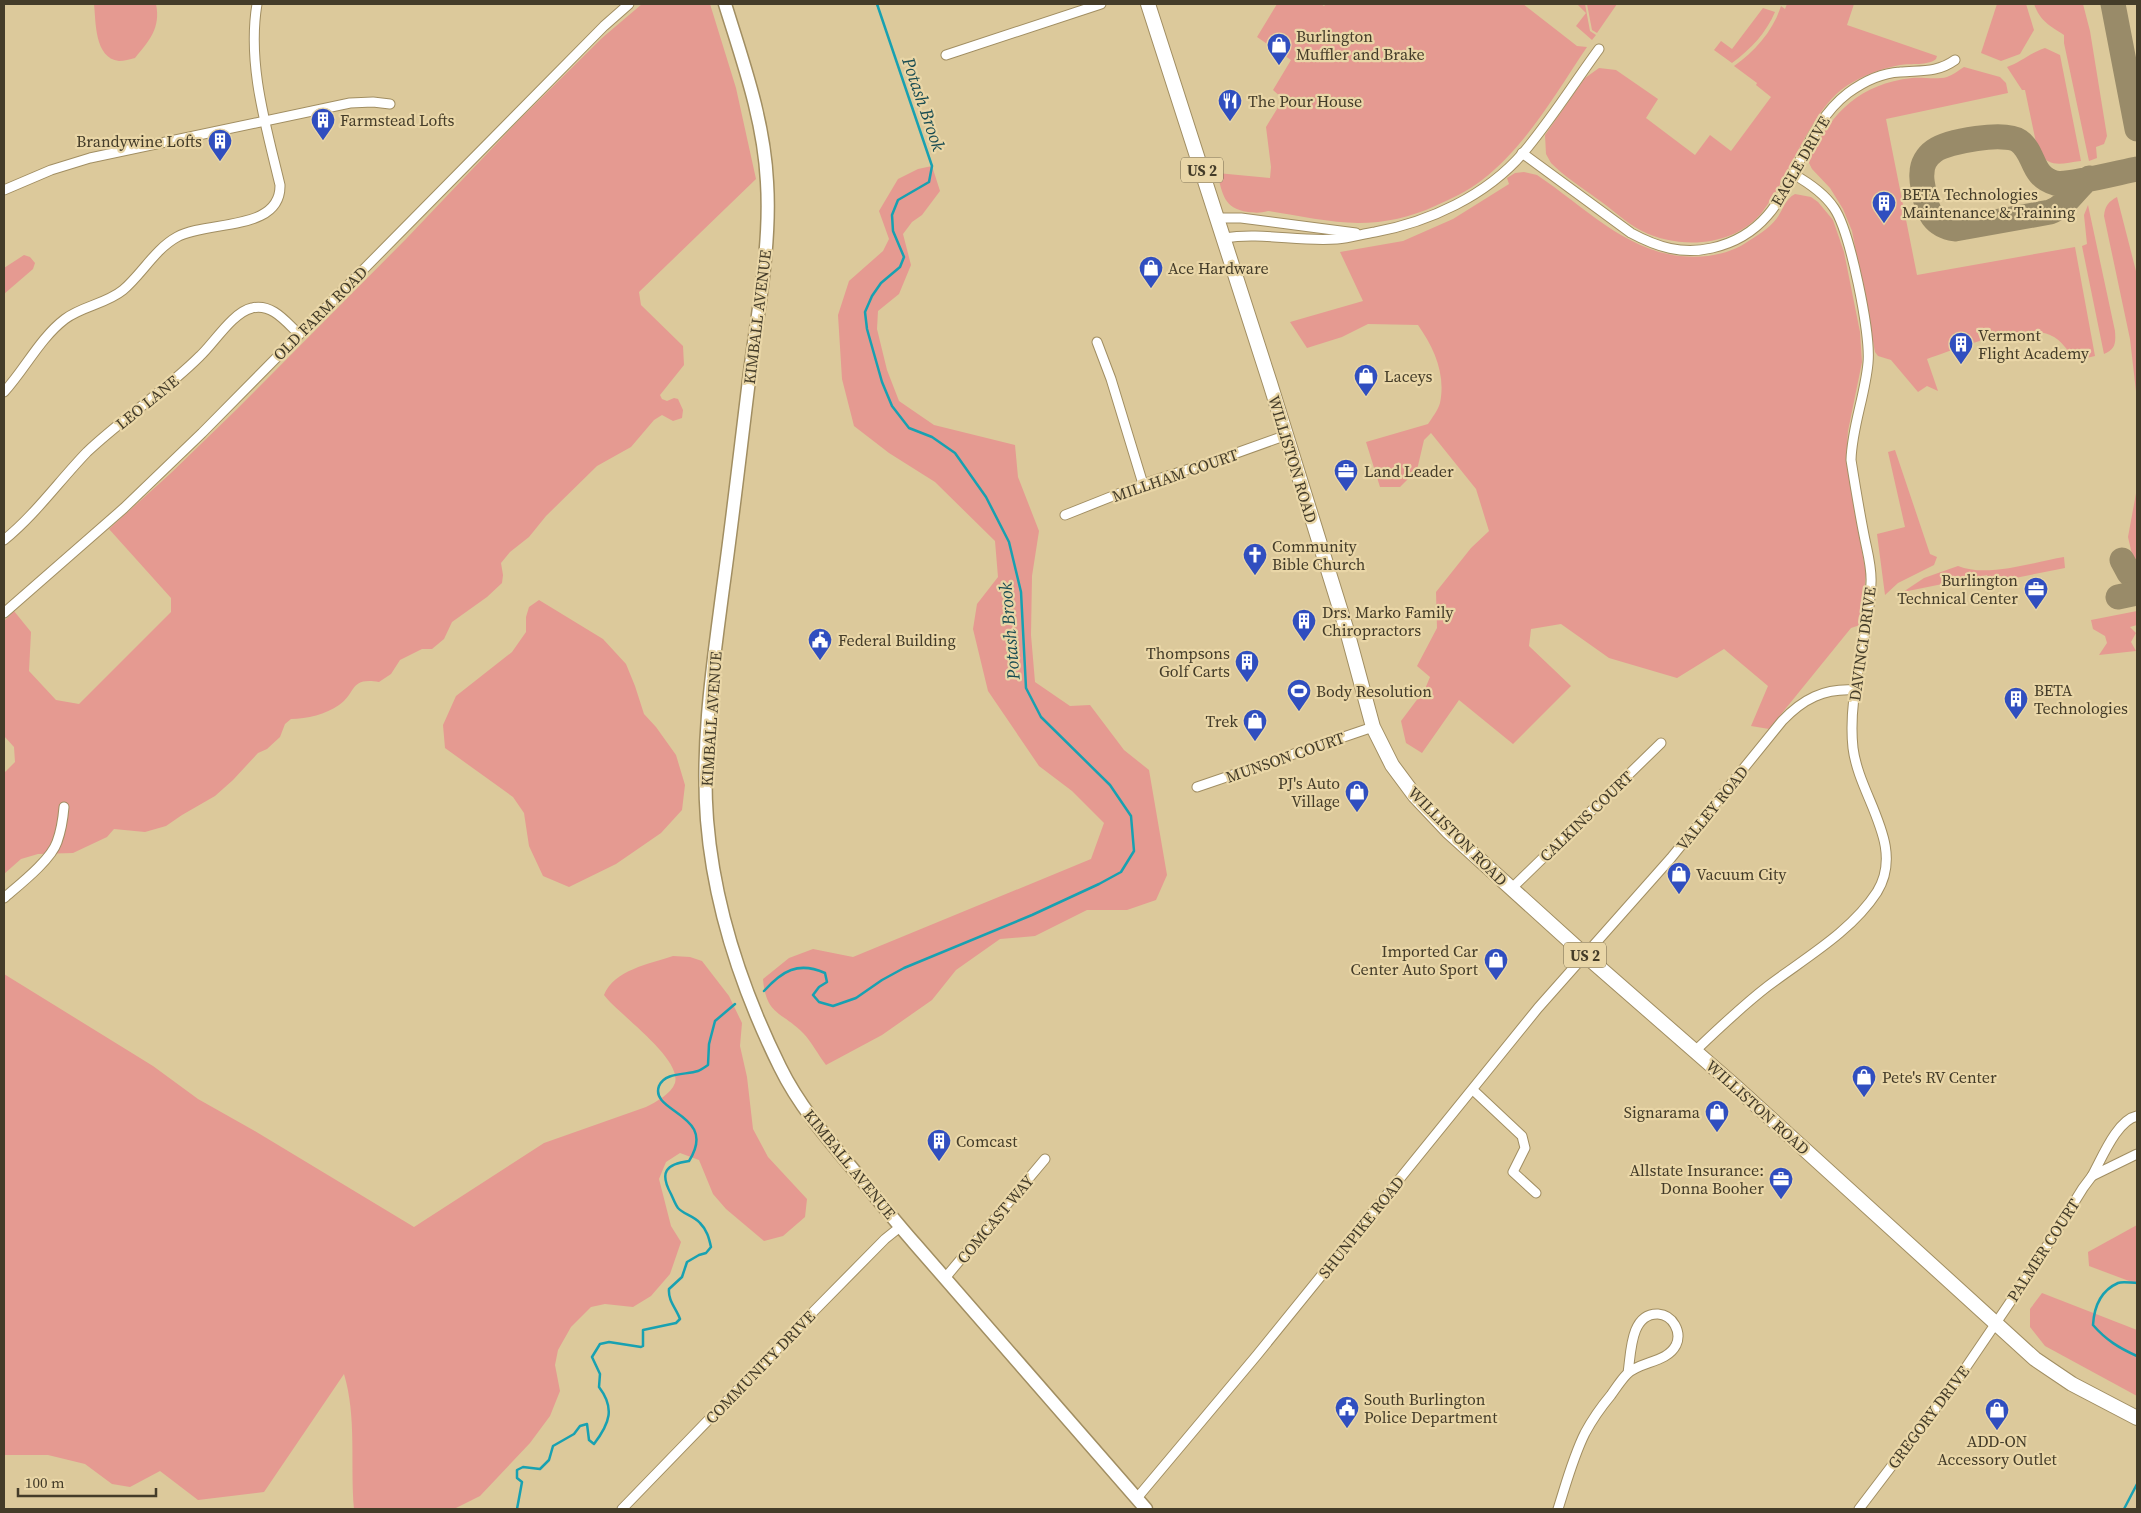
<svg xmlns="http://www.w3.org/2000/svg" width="2141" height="1513" viewBox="0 0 2141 1513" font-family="'Source Serif 4',serif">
<rect width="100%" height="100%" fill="#dcc99b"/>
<!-- green -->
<g fill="#e59a91">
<path d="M94,4h62c5,24 -7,37 -21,54 -5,1 -11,3 -16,3 -25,-3 -23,-40 -25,-57z"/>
<path d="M642,4h68l26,84 20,91 -117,113 2,13 42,41 1,19 -24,30 2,4 5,2 7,-3 4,1 5,11 -1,8 -9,3 -11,-6 -8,5 -23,27 -34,19 -51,50 -17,21 -19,15 -9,11 2,12 -1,8 -15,14 -35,25 -8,17 -12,10h-10l-22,11 -9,14 -12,8c-30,-5 -22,11 -40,23 -13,9 -32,14 -48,14l-6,5 -5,13 -13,12 -9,4 -25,27 -18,16 -33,19 -16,11 -21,6 -31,-3 -7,8 -34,16 -35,1 -17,5 -17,15v-101l11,-11 -1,-15 -10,-11v-115l10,-10 17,21 -2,39 27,29 23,4 92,-92v-14l-62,-69 62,-56 66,-64 169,-170 112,-118 84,-83z"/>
<path d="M1277,4h44l3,2 2,-2h197l54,42 10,1c-31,46 -60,98 -105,133 -14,11 -31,19 -47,26 -24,11 -50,17 -77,17 -27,0 -63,-8 -90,-12 -7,2 -12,2 -20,1 -25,-4 -25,-18 -31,-39l53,5 1,-11 -5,-40 17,-28 -10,-9 18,-30 -34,-23z"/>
<path d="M1577,4h8l5,27 6,4 -4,5 -16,-14 10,-13z"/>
<path d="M1587,4h30l-20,29 -5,-3z"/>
<path d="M1787,4h67l-7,21 90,31 -1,3c-8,7 -25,4 -36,6 -21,4 -42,12 -59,25 -33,27 -51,86 -78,121 -28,36 -83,39 -121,20 -16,-8 -31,-23 -46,-33 -15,-11 -32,-22 -45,-35l-5,-9 -1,-19 40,-57 14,-10 17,2 42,29 -12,19 49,37 15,-20 21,16 40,-54 -15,-12 1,-2 -23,-17c21,-15 39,-35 47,-60l4,3z"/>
<path d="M1997,4h29l8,26 -14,24 -19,7 -20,-8z"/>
<path d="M2034,4h49l7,27 17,105 -3,8 -8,3 1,11 -8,3 -25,-118v-8c-14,-9 -24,-14 -30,-31z"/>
<path d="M1763,8l12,4c-9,21 -24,37 -43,51l-18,-13 7,-9 11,8z"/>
<path d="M2045,48l15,7 21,106c-19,2 -30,8 -43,-9l-13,-62h-3l-15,-23c14,-5 23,-14 38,-19z"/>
<path d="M1964,67l36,10 6,6 2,10 -122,26 31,156 158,-28 20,109 -17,4c-11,-7 -15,-20 -28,-25 -28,-13 -94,14 -123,24l11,32 -11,-5 -9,6 -27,-32 -13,-4 -3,-4 -23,-121 -9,-22 -13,-21 -18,-19 -3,-6 1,-6c23,-46 50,-73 102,-79 11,-1 24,2 35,-1 6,-2 12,-7 17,-10z"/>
<path d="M932,166l8,25 -18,24 -10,7 -9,12 8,31 -12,29 -21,17 -1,18 10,41 12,31 35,24 81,20 3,32 21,54 -7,45 -1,59 4,47 35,24 20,-1 34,45 25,20 18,105 -11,25 -29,10h-40l-52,26 -35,3 -44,31 -24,30 -50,35 -56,30c-8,-10 -14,-23 -23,-32 -22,-22 -37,-18 -40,-54l26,-21 24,-9 40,8 238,-98 13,-36 -32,-32 -33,-25 -51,-75 -15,-62 4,-25 21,-27 -3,-36 -60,-59 -46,-29 -35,-27 -12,-47 -4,-64 11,-34 34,-30 6,-12 -10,-28 19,-32 20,-10z"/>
<path d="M1524,172l13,3c54,36 100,89 171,81 12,-2 25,-5 36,-12 11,-7 25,-15 33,-26 6,-8 8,-19 18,-24l16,3 7,5 15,18 11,32 16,80 2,30 -14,69 -2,29 20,114 -6,51 -9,3 -82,101 -18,-3 17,-40 -44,-37 -47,29 -68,-20 -48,-34 -30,5 -2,17 42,40 -58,58 -54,-44 -37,53 -16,-10 -5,-22 24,-32 5,-12 -13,-11 20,-38 -1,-36 35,-44 18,-17 -13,-42 -45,-56 -7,7 -7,30 -17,17h-20l-14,-45 62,-18c4,-6 10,-14 12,-21 6,-29 -6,-55 -22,-78l-50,-1 -26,13 -35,11 -17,-26 73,-21 -23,-49 63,-11 50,-22 56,-35 -2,-6 8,-5z"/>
<path d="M2117,197l20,78v125l-7,-61 -26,-123c1,-10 4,-14 13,-19z"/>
<path d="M2088,205l27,126c1,13 0,18 -11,23l-22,-108 5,-2 -3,-29z"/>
<path d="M24,255l6,2 5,6 -2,6 -29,25v-26z"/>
<path d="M1895,450l35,104 7,3 -3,8 -36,18 -13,12 -8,-61 28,-7 -17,-75z"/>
<path d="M2137,488v77l-3,-2 -6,-26z"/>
<path d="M2064,557l1,11 -75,15 -3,-8 -84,17 21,-14 34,-12c29,12 76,-4 106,-9z"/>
<path d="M539,600l64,39 23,25 9,22 9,28 12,13 20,28 9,30 -3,25 -21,23 -45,31 -47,23 -26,-11 -14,-30 -5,-33 -11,-16 -68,-49 -2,-23 13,-29 56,-44 14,-20v-15l3,-10z"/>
<path d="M2137,611v14l-7,2 6,6 -5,9 5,9 -37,4 8,-12 -2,-7 -12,-7 -2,-9z"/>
<path d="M673,956l17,1 12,4 27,35 13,27 -2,23 7,31 6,52 15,28 39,42 -2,18 -22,19 -19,5 -38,-32 -13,-15 -14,-34 -19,-7 -14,9 -7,17 12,47 10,16 -11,32 -19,22 -18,11 -28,-3 -14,3 -20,20 -13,23 -3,15 5,26 -10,25 -20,27 -50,53 -26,13h-100c-4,-45 3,-91 -10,-135l-80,118 -66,8 -38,-29 -30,16 -18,-3 -27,-20 -37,-9h-44v-481l149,92 45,33 55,31 161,97 130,-84 102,-36c10,-5 25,-13 29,-24 7,-25 -57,-69 -71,-88 10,-25 45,-31 69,-39z"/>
<path d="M2137,1225v59l-48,-18 -1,-14z"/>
<path d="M2042,1293l95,37v66l-92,-50 -15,-19v-18z"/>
</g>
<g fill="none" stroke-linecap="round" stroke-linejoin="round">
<!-- stream -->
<g stroke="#18a1b1" stroke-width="2.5">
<path d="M764,991c18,-20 34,-30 61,-18l2,9 -8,5 -6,8 6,7 14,4 23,-8 26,-18 22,-12 128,-53 67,-31 22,-12 13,-21 -3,-35 -21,-31 -69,-68 -15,-29 -5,-96 -12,-50 -23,-45 -31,-44 -23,-16 -23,-9 -17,-22 -10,-24 -15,-53 -2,-17 7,-16 9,-13 19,-16 4,-10 -11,-26 -1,-16 6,-15 31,-18 3,-16 -55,-162"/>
<path d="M2137,1283c-6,0 -14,-2 -19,0 -18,8 -24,25 -25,42 13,15 26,23 44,31"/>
<path d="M517,1509l5,-27 -5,-4v-8l6,-3 17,2 9,-9 4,-14 21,-12 6,-8 7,-2 2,16 5,4c16,-21 21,-36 5,-57l1,-13 -8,-17 8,-13 9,-2 32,5 2,-1v-16l33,-7 4,-4c-4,-11 -12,-18 -11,-30l13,-12 5,-15 12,-7 7,-2 5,-6c-2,-9 -4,-17 -11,-24 -6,-7 -17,-9 -22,-15 -3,-4 -5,-10 -7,-14 -12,-22 -5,-30 18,-33 30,-47 -40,-48 -30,-75 6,-14 27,-11 39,-15 3,-1 7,-4 10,-6l1,-21 6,-23 20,-17"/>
<path d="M2124,1509l13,-25"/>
</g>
<!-- taxiway -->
<g stroke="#998b69" stroke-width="25">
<path d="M2113,4l24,125"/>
<path d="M2089,178c-14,11 -22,28 -39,34l-95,17c-21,-3 -28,-17 -31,-37 -1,-6 -3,-13 -2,-19 0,-9 5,-17 12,-22 14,-10 71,-20 85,-10 17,12 11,35 36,42 12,3 66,-11 82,-14"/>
<path d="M2122,560l7,13 8,7"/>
<path d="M2118,597l19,-4"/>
</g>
<defs>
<g id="minor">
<path d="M946,55l155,-51"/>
<path d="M1522,153l109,80c26,14 51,22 81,15 86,-19 77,-110 136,-155 15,-11 33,-20 52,-21 20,-2 37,1 55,-12"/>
<path d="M4,190l47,-20 39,-12 260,-55 23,-1 17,2"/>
<path d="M1218,218h23l115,15"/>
<path d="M1224,238c38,-6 75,4 113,1 13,-1 25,-5 38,-7 54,-10 111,-36 148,-79 28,-33 51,-70 76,-104"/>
<path d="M1097,342l14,37 32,105"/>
<path d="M4,392c21,-23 36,-54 61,-73 17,-13 41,-15 58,-29 19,-16 32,-41 54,-53 31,-17 104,-5 103,-52 -14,-59 -33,-121 -23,-181"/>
<path d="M1065,515l78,-31 74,-24 67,-24"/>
<path d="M4,540c31,-25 55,-59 83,-88 36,-34 78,-61 113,-96 14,-13 33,-44 52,-48 20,-5 34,14 47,26"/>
<path d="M4,613l120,-105 78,-75 402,-407 25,-22"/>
<path d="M1197,787l176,-60"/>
<path d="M1511,889l150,-146"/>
<path d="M4,898c15,-13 47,-38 53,-56 4,-11 6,-23 7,-35"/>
<path d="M1695,1051c24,-23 47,-45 73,-65 37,-28 83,-54 109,-94 29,-47 -18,-95 -24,-144 -6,-56 16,-109 18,-165 1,-16 -4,-32 -7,-48 -5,-25 -9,-50 -13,-75 1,-33 14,-64 17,-97 3,-29 -18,-132 -34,-155 -10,-15 -25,-25 -41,-34"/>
<path d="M1473,1090l49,46 3,12 -12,24 23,21"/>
<path d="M2137,1116c-20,4 -35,42 -45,60l45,-22"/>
<path d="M945,1278l100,-119"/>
<path d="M1137,1498l120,-143 281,-347 133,-150 111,-137c21,-22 42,-33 73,-31"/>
<path d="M622,1509l191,-197 72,-73 15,-12"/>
<path d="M1558,1509c8,-25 15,-52 27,-76 7,-13 16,-26 26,-38 5,-7 10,-15 16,-21 13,-13 40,-11 49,-29 6,-13 -3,-30 -18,-31 -28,-1 -27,40 -30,59"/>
<path d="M1859,1509l101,-133 72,-106 51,-82 9,-12"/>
</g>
<path id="secondary" d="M725,4c18,58 39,116 42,178 4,63 -9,128 -17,190 -9,72 -17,144 -27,216 -10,77 -22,154 -16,232 7,86 35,170 73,247 18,37 45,69 72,101 21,26 42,52 64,77 76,88 153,176 230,264"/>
<path id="primary" d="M1148,4l122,379 77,248 26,96 19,38 23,31 33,35 137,124 151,132 299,272 37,25 65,34"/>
</defs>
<!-- minor casing -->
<use href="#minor" stroke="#a18e62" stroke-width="11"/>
<!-- secondary casing -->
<use href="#secondary" stroke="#a18e62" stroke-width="15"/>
<!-- primary casing -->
<use href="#primary" stroke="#a18e62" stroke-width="16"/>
<!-- minor -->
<use href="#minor" stroke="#fff" stroke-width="9"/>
<!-- secondary -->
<use href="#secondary" stroke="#fff" stroke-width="12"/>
<!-- primary -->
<use href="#primary" stroke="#fff" stroke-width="14"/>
</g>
<!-- icons -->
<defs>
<symbol id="shop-pin" viewBox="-11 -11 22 30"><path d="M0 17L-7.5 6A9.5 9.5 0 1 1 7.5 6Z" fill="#304ebf" stroke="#e9d6a7"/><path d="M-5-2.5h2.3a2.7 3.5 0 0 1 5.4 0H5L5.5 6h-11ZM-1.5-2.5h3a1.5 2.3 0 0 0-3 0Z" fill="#fff"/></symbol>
<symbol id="restaurant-pin" viewBox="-11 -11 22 30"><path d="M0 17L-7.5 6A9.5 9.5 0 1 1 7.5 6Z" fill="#304ebf" stroke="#e9d6a7"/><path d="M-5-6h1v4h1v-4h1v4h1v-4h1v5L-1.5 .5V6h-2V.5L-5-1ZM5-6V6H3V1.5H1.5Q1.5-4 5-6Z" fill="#fff"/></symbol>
<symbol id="building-pin" viewBox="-11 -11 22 30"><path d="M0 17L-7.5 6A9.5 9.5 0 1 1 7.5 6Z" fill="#304ebf" stroke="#e9d6a7"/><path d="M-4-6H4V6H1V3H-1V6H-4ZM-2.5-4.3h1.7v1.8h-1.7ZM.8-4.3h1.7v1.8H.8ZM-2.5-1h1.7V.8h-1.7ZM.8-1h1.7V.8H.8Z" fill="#fff"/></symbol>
<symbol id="office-pin" viewBox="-11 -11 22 30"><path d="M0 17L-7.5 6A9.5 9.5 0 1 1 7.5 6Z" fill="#304ebf" stroke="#e9d6a7"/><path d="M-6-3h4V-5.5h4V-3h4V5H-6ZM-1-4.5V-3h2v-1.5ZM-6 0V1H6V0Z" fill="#fff"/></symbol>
<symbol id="church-pin" viewBox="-11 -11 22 30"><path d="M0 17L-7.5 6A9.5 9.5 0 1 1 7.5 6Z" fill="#304ebf" stroke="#e9d6a7"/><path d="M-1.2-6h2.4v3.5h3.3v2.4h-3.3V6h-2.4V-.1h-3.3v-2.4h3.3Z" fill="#fff"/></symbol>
<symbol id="civic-pin" viewBox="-11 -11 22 30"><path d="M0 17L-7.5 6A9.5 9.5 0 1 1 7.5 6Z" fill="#304ebf" stroke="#e9d6a7"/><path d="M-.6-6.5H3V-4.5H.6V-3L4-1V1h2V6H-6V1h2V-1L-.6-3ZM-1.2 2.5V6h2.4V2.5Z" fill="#fff"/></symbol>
<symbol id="stadium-pin" viewBox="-11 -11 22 30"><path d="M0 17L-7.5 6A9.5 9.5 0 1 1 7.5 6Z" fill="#304ebf" stroke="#e9d6a7"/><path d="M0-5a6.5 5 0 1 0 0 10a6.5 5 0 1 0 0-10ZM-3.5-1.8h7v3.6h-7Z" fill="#fff"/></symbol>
</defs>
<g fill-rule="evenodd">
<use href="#shop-pin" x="1265" y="31" width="28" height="38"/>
<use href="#restaurant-pin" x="1216" y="87" width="28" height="38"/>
<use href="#building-pin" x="309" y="106" width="28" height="38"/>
<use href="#building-pin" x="206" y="127" width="28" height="38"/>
<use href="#building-pin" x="1870" y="189" width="28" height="38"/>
<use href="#shop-pin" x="1137" y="254" width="28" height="38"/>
<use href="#building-pin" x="1947" y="330" width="28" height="38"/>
<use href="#shop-pin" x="1352" y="362" width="28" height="38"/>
<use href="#office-pin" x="1332" y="457" width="28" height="38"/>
<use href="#church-pin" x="1241" y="541" width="28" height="38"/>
<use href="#office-pin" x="2022" y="575" width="28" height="38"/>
<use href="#building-pin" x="1290" y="607" width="28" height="38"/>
<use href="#civic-pin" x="806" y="626" width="28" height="38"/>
<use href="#building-pin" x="1233" y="648" width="28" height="38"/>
<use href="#stadium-pin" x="1285" y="677" width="28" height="38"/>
<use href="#building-pin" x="2002" y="685" width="28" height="38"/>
<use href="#shop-pin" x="1241" y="707" width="28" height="38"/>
<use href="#shop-pin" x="1343" y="778" width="28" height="38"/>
<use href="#shop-pin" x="1665" y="860" width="28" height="38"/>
<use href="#shop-pin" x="1482" y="946" width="28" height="38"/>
<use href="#shop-pin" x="1850" y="1063" width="28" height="38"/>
<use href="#shop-pin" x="1703" y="1098" width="28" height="38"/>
<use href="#building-pin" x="925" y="1127" width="28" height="38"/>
<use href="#office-pin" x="1767" y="1165" width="28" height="38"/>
<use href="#civic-pin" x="1333" y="1394" width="28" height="38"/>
<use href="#shop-pin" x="1983" y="1396" width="28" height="38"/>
</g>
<g text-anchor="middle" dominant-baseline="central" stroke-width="4.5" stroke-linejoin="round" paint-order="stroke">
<!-- shield labels -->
<g fill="#e9d6a7" stroke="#766a4f" stroke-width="1">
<rect x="1181" y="157.5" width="42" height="25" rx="4"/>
<rect x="1564" y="942.5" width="42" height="25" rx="4"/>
</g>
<g font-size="15" font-weight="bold" fill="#443c29">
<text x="1202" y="170">US 2</text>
<text x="1585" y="955">US 2</text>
</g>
<!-- poi labels -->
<g font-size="16" fill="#443c29" stroke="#e9d6a7" text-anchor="start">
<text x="1296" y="36">Burlington<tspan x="1296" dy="18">Muffler and Brake</tspan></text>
<text x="1248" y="101">The Pour House</text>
<text x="340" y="120">Farmstead Lofts</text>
<text x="202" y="141" text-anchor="end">Brandywine Lofts</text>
<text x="1902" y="194">BETA Technologies<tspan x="1902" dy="18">Maintenance &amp; Training</tspan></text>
<text x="1168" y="268">Ace Hardware</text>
<text x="1978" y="335">Vermont<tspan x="1978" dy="18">Flight Academy</tspan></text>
<text x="1384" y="376">Laceys</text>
<text x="1364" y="471">Land Leader</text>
<text x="1272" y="546">Community<tspan x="1272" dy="18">Bible Church</tspan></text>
<text x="2018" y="580" text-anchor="end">Burlington<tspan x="2018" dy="18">Technical Center</tspan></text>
<text x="1322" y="612">Drs. Marko Family<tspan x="1322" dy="18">Chiropractors</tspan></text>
<text x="838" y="640">Federal Building</text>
<text x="1230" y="653" text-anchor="end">Thompsons<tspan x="1230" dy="18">Golf Carts</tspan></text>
<text x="2034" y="690">BETA<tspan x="2034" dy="18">Technologies</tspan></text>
<text x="1316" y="691">Body Resolution</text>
<text x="1238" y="721" text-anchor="end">Trek</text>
<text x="1340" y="783" text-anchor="end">PJ's Auto<tspan x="1340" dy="18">Village</tspan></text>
<text x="1696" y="874">Vacuum City</text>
<text x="1478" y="951" text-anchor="end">Imported Car<tspan x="1478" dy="18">Center Auto Sport</tspan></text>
<text x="1882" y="1077">Pete's RV Center</text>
<text x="1700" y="1112" text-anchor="end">Signarama</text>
<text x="956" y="1141">Comcast</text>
<text x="1764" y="1170" text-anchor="end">Allstate Insurance:<tspan x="1764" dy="18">Donna Booher</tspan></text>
<text x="1364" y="1399">South Burlington<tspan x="1364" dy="18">Police Department</tspan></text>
<text x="1997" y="1441" text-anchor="middle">ADD-ON<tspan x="1997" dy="18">Accessory Outlet</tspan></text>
</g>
<!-- street labels -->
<g font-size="16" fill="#443c29" stroke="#e9d6a7">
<text transform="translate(1800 161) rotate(-60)">EAGLE DRIVE</text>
<text transform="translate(320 313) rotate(-45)">OLD FARM ROAD</text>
<text transform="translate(757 317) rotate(-83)">KIMBALL AVENUE</text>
<text transform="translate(147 402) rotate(-39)">LEO LANE</text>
<text transform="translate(1293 459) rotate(73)">WILLISTON ROAD</text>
<text transform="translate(1175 475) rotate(-19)">MILLHAM COURT</text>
<text transform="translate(1862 644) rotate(-82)">DAVINCI DRIVE</text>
<text transform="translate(711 719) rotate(-86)">KIMBALL AVENUE</text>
<text transform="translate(1285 757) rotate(-19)">MUNSON COURT</text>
<text transform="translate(1712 808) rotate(-51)">VALLEY ROAD</text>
<text transform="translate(1586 816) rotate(-44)">CALKINS COURT</text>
<text transform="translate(1458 836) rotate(45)">WILLISTON ROAD</text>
<text transform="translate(1758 1107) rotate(42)">WILLISTON ROAD</text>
<text transform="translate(850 1164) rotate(51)">KIMBALL AVENUE</text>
<text transform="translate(995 1219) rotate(-50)">COMCAST WAY</text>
<text transform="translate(1361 1227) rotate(-51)">SHUNPIKE ROAD</text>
<text transform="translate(2043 1250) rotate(-57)">PALMER COURT</text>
<text transform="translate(760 1367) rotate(-46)">COMMUNITY DRIVE</text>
<text transform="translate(1928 1417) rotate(-53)">GREGORY DRIVE</text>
</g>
<!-- water labels -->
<g font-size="18" font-style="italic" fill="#174b52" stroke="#e9d6a7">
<text transform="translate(924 104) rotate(71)">Potash Brook</text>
<text transform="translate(1009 631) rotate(-95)">Potash Brook</text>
</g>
</g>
<!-- border -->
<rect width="2141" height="1513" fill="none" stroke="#443c29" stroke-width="10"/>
<!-- scale -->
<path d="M18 1488v8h138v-8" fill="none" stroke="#443c29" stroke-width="2.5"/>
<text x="25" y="1488" font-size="15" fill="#443c29" stroke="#e9d6a7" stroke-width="4" paint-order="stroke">100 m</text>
</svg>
